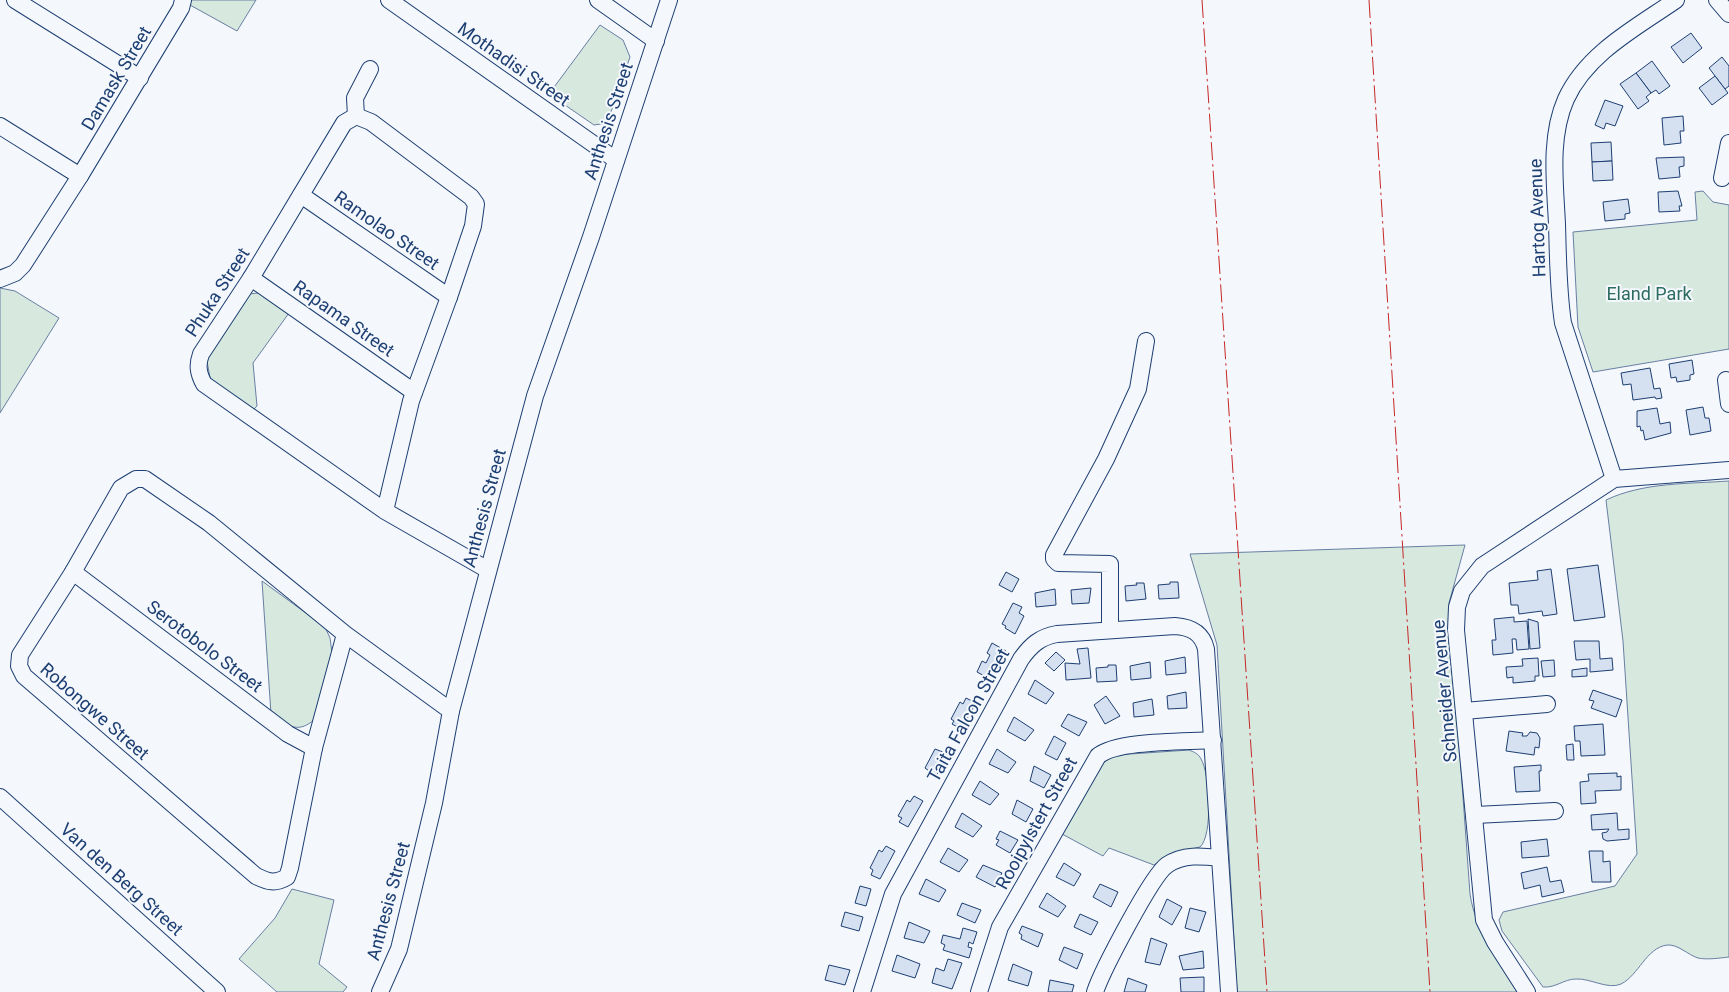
<svg xmlns="http://www.w3.org/2000/svg" width="1729" height="992" viewBox="0 0 1729 992" font-family="Roboto,sans-serif">
<rect width="100%" height="100%" fill="#f4f7fb"/>
<!-- green -->
<g fill="#d7e8df" stroke="#687fa3">
<path d="M191,0h65l-19,31 -47,-26z"/>
<path d="M600,25l23,15 7,17 -23,66 -13,2 -45,-31z"/>
<path d="M1703,191l10,11 16,3v144l-136,23 -15,-45 -5,-95 124,-12 -2,-28z"/>
<path d="M0,288l15,3 44,27 -59,95z"/>
<path d="M258,293l13,4 18,16 -36,50 4,43 -5,5 -42,-33 -3,-17 3,-11 39,-56z"/>
<path d="M1729,481v476c-9,1 -22,3 -31,1 -10,-3 -20,-14 -31,-13 -21,3 -28,30 -46,39 -13,6 -31,-6 -45,-5 -12,0 -20,9 -33,8l-41,-56 -3,-11 4,-8 112,-26 22,-32 -14,-213 -17,-141c38,-18 82,-16 123,-19z"/>
<path d="M1465,545l-16,58 21,291c6,39 28,66 50,98h-283l-20,-347 -27,-91z"/>
<path d="M262,581l63,46 5,11 2,15 -17,66c-18,16 -27,6 -44,-5z"/>
<path d="M1189,750c5,2 10,4 12,9 9,14 12,77 -1,88l-30,7 -16,11 -45,-17 -6,8 -41,-22 38,-69 15,-10z"/>
<path d="M292,889l42,11 -15,64 28,23 -4,5h-66l-38,-33 36,-41z"/>
</g>
<!-- building -->
<g fill="#d5e0f0" stroke="#1d3f73">
<path d="M1691,33l11,15 -19,15 -12,-16z"/>
<path d="M1722,57l7,9v20l-4,3 -16,-21z"/>
<path d="M1652,61l18,25 -11,8 -3,-4 -5,3 -15,-20z"/>
<path d="M1636,73l15,20 -5,4 3,4 -11,8 -18,-25z"/>
<path d="M1715,76l13,17 -16,12 -13,-17z"/>
<path d="M1605,100l18,6 -8,20 -9,-3 -2,6 -9,-4z"/>
<path d="M1683,116l1,15h-4l1,12 -17,2 -2,-27z"/>
<path d="M1611,142l1,19 -20,1 -1,-19z"/>
<path d="M1684,157v9l-5,1 1,10 -21,2 -3,-21z"/>
<path d="M1612,161l1,19 -20,1 -1,-19z"/>
<path d="M1678,191l4,15h-3l1,5 -21,1 -1,-20z"/>
<path d="M1628,199l2,14 -5,1v5l-20,2 -2,-19z"/>
<path d="M1692,360l2,14 -4,1v5l-13,2 -1,-5 -5,1 -2,-14z"/>
<path d="M1650,368l4,21 6,-1 2,10 -6,1 -1,-2 -22,3 -2,-16 -8,1 -2,-12z"/>
<path d="M1703,407l2,11h4l2,13 -21,4 -4,-25z"/>
<path d="M1657,408l3,16 10,-2 1,11 -26,7 -2,-10 -2,1 -1,-5 -3,1v-16z"/>
<path d="M1598,565l7,52 -31,4 -7,-52z"/>
<path d="M1551,569l6,45 -14,2 -1,-5 -23,3 -1,-9h-7l-2,-22 29,-3 -1,-9z"/>
<path d="M1006,572l13,7 -7,13 -13,-7z"/>
<path d="M1170,582h8l1,16 -20,1 -1,-14 12,-1z"/>
<path d="M1136,583h8l2,16 -20,2 -1,-15 12,-1z"/>
<path d="M1091,588l-2,15 -17,1 -1,-14z"/>
<path d="M1055,589l1,16 -20,2 -1,-14z"/>
<path d="M1013,603l9,4 -3,6 5,3 -9,18 -10,-6 1,-2 -4,-2z"/>
<path d="M1514,617v5l13,-1 2,28 -12,1 -1,-11h-4l1,14 -20,2 -1,-15h4l-2,-21z"/>
<path d="M1528,619l10,3 2,26 -10,1z"/>
<path d="M1574,641h25l1,18 12,-1 1,12 -23,2v-13l-14,1z"/>
<path d="M992,643l14,8 -16,28 -13,-7 5,-11 4,2 4,-8 -3,-2z"/>
<path d="M1088,648l3,30 -25,2 -1,-17 15,1 -3,-15z"/>
<path d="M1056,652l9,8 -11,11 -9,-8z"/>
<path d="M1185,657l1,16 -20,2 -1,-14z"/>
<path d="M1538,658l1,18h-4v5l-22,2v-6l-6,1 -1,-11 17,-1 -1,-7z"/>
<path d="M1554,660l1,16 -12,1 -2,-16z"/>
<path d="M1150,662l1,16 -20,2 -1,-14z"/>
<path d="M1108,665h8l1,16 -20,1 -1,-14 12,-1z"/>
<path d="M1587,668v8l-15,1v-7z"/>
<path d="M1035,680l19,13 -8,11 -18,-10z"/>
<path d="M1593,690l29,10 -6,17 -25,-9 3,-7 -5,-1z"/>
<path d="M1186,692l1,16 -19,1 -1,-13z"/>
<path d="M1106,696l14,20 -15,8 -11,-19z"/>
<path d="M966,698l10,5 -15,26 -9,-5 2,-3 -3,-2 9,-17 3,2z"/>
<path d="M1152,699l2,16 -20,2 -1,-14z"/>
<path d="M1068,714l19,8 -8,14 -18,-10z"/>
<path d="M1014,717l20,13 -9,11 -18,-10z"/>
<path d="M1603,724l2,31 -24,1 -1,-15h-5l-1,-15z"/>
<path d="M1509,731l14,2 -1,3h5l3,-4 7,1 3,5 -1,10 -4,-1 -1,8 -28,-4z"/>
<path d="M1054,736l12,7 -9,17 -12,-6z"/>
<path d="M1573,744l1,16h-7l-1,-15z"/>
<path d="M935,749l13,5 -12,22 -11,-8z"/>
<path d="M997,749l19,13 -8,11 -19,-9z"/>
<path d="M1541,765v6h-2l1,20 -24,1 -2,-25z"/>
<path d="M1034,766l17,9 -7,13 -14,-7z"/>
<path d="M1617,773v4l4,-1v14l-26,1 1,12 -15,1 -1,-22 9,-1 -1,-7z"/>
<path d="M980,781l19,13 -9,11 -18,-10z"/>
<path d="M914,796l9,5 -15,26 -9,-5 3,-4 -4,-2 9,-16 3,2z"/>
<path d="M1017,800l16,9 -7,13 -14,-8z"/>
<path d="M962,813l20,13 -9,11 -18,-10z"/>
<path d="M1617,813l1,17 11,-1v10l-22,2 -4,-2 -1,-6 5,-1 2,-3 -17,1 -1,-15z"/>
<path d="M1000,831l18,9 -8,13 -14,-8 3,-5 -3,-1z"/>
<path d="M1547,839l2,17 -27,2 -1,-16z"/>
<path d="M886,846l9,5 -15,28 -9,-4 2,-5 -3,-2 9,-18 3,2z"/>
<path d="M948,848l20,12 -9,12 -19,-10z"/>
<path d="M1589,851h14v11l7,-1 1,21h-19z"/>
<path d="M1064,863l17,11 -7,12 -18,-9z"/>
<path d="M983,865l19,8 -7,14 -19,-10z"/>
<path d="M1547,867l3,15 11,-2 3,12 -22,5 -2,-12 -16,4 -3,-16z"/>
<path d="M926,879l20,11 -7,12 -20,-8z"/>
<path d="M1100,884l18,8 -7,15 -18,-10z"/>
<path d="M860,886l11,3 -5,17 -11,-3z"/>
<path d="M1047,893l19,13 -8,11 -19,-10z"/>
<path d="M1167,899l15,8 -10,18 -13,-8z"/>
<path d="M962,903l19,7 -6,13 -18,-8z"/>
<path d="M1190,908l16,4 -7,20 -14,-4z"/>
<path d="M845,912l18,5 -4,14 -18,-5z"/>
<path d="M1080,914l18,8 -7,13 -17,-8z"/>
<path d="M909,922l21,9 -6,12 -20,-5z"/>
<path d="M1022,926l21,8 -5,13 -17,-8 1,-4 -3,-2z"/>
<path d="M963,928l14,4 -4,12 -4,-2 -1,5 4,1 -3,10 -26,-8 2,-5 -4,-2 2,-8 17,4z"/>
<path d="M1151,938l16,6 -7,21 -15,-3z"/>
<path d="M1064,947l19,7 -6,15 -18,-9z"/>
<path d="M1203,951l1,17 -21,2 -4,-14z"/>
<path d="M897,955l23,9 -5,14 -23,-7z"/>
<path d="M948,959l14,4 -10,26 -20,-6 4,-15 8,3z"/>
<path d="M1013,964l19,8 -4,14 -20,-6z"/>
<path d="M829,965l21,5 -5,15 -20,-5z"/>
<path d="M1204,977v15h-23l-1,-14z"/>
<path d="M1128,978l19,7 -2,7h-21z"/>
<path d="M1050,980l24,5 -2,7h-24z"/>
</g>
<g fill="none" stroke-linecap="round" stroke-linejoin="round">
<defs>
<g id="minor">
<path d="M15,0l125,78"/>
<path d="M389,0l227,160"/>
<path d="M598,0l58,41"/>
<path d="M1717,0l12,14"/>
<path d="M356,116l-1,-18 15,-29"/>
<path d="M0,126l80,50"/>
<path d="M1722,178l7,-35"/>
<path d="M301,195l148,102"/>
<path d="M251,278l163,114"/>
<path d="M0,279l15,-6 8,-8 57,-89 101,-168 2,-8"/>
<path d="M1726,380l3,24"/>
<path d="M1614,479l-51,-156c-5,-33 -5,-66 -6,-99 -2,-41 -8,-87 9,-125 21,-46 71,-72 110,-99"/>
<path d="M385,511l26,-110 38,-104 24,-71 3,-22 -5,-7 -100,-75 -15,-6 -12,7 -93,155 -50,76c-4,11 -3,19 3,30l181,127 103,59"/>
<path d="M73,572l215,162 26,14"/>
<path d="M1110,629v-65l-52,-1 -4,-4v-4l52,-96 32,-70 8,-48"/>
<path d="M345,634l-31,114 -24,120 -3,9c-12,7 -19,5 -31,-1l-232,-200 -5,-10 1,-11 53,-83 48,-84 15,-9h9l64,44 136,111 106,77"/>
<path d="M1464,711l83,-7"/>
<path d="M0,797l217,195"/>
<path d="M1475,815l80,-4"/>
<path d="M380,992l19,-43 35,-146 17,-92 84,-315 56,-159 78,-237"/>
<path d="M862,992l31,-98 128,-235c10,-14 19,-22 36,-25l118,-8c15,1 27,6 31,23l23,343"/>
<path d="M979,992l21,-65 98,-171c19,-16 88,-14 115,-16"/>
<path d="M1095,992c7,-21 57,-117 72,-127 16,-11 35,-9 53,-7"/>
<path d="M1527,992l-32,-50 -11,-22 -28,-290 1,-23 5,-16 20,-25 132,-87 115,-9"/>
</g>
</defs>
<!-- minor casing -->
<use href="#minor" stroke="#1d3f73" stroke-width="18"/>
<!-- minor -->
<use href="#minor" stroke="#f4f7fb" stroke-width="16"/>
<!-- power -->
<g stroke="#c62828" stroke-width="1" stroke-dasharray="18 4 2.5 4" stroke-linecap="butt">
<path d="M1202,0l65,992"/>
<path d="M1369,0l61,992"/>
</g>
</g>
<g text-anchor="middle" dominant-baseline="central" stroke-width="4" stroke-linejoin="round" paint-order="stroke">
<!-- street labels -->
<g font-size="18" fill="#1d3f73" stroke="#f4f7fb">
<text transform="translate(514 64) rotate(35)">Mothadisi Street</text>
<text transform="translate(116 78) rotate(-59)">Damask Street</text>
<text transform="translate(608 121) rotate(-72)">Anthesis Street</text>
<text transform="translate(1537 218) rotate(-92)">Hartog Avenue</text>
<text transform="translate(387 230) rotate(35)">Ramolao Street</text>
<text transform="translate(217 292) rotate(-57)">Phuka Street</text>
<text transform="translate(344 318) rotate(35)">Rapama Street</text>
<text transform="translate(484 508) rotate(-75)">Anthesis Street</text>
<text transform="translate(205 646) rotate(37)">Serotobolo Street</text>
<text transform="translate(1444 691) rotate(-95)">Schneider Avenue</text>
<text transform="translate(95 711) rotate(41)">Robongwe Street</text>
<text transform="translate(968 715) rotate(-61)">Taita Falcon Street</text>
<text transform="translate(1036 823) rotate(-61)">Rooipylstert Street</text>
<text transform="translate(122 879) rotate(42)">Van den Berg Street</text>
<text transform="translate(388 901) rotate(-75)">Anthesis Street</text>
</g>
<!-- park labels -->
<g font-size="18" fill="#2c6c60" stroke="#f4f7fb">
<text x="1649" y="293">Eland Park</text>
</g>
</g>
</svg>
